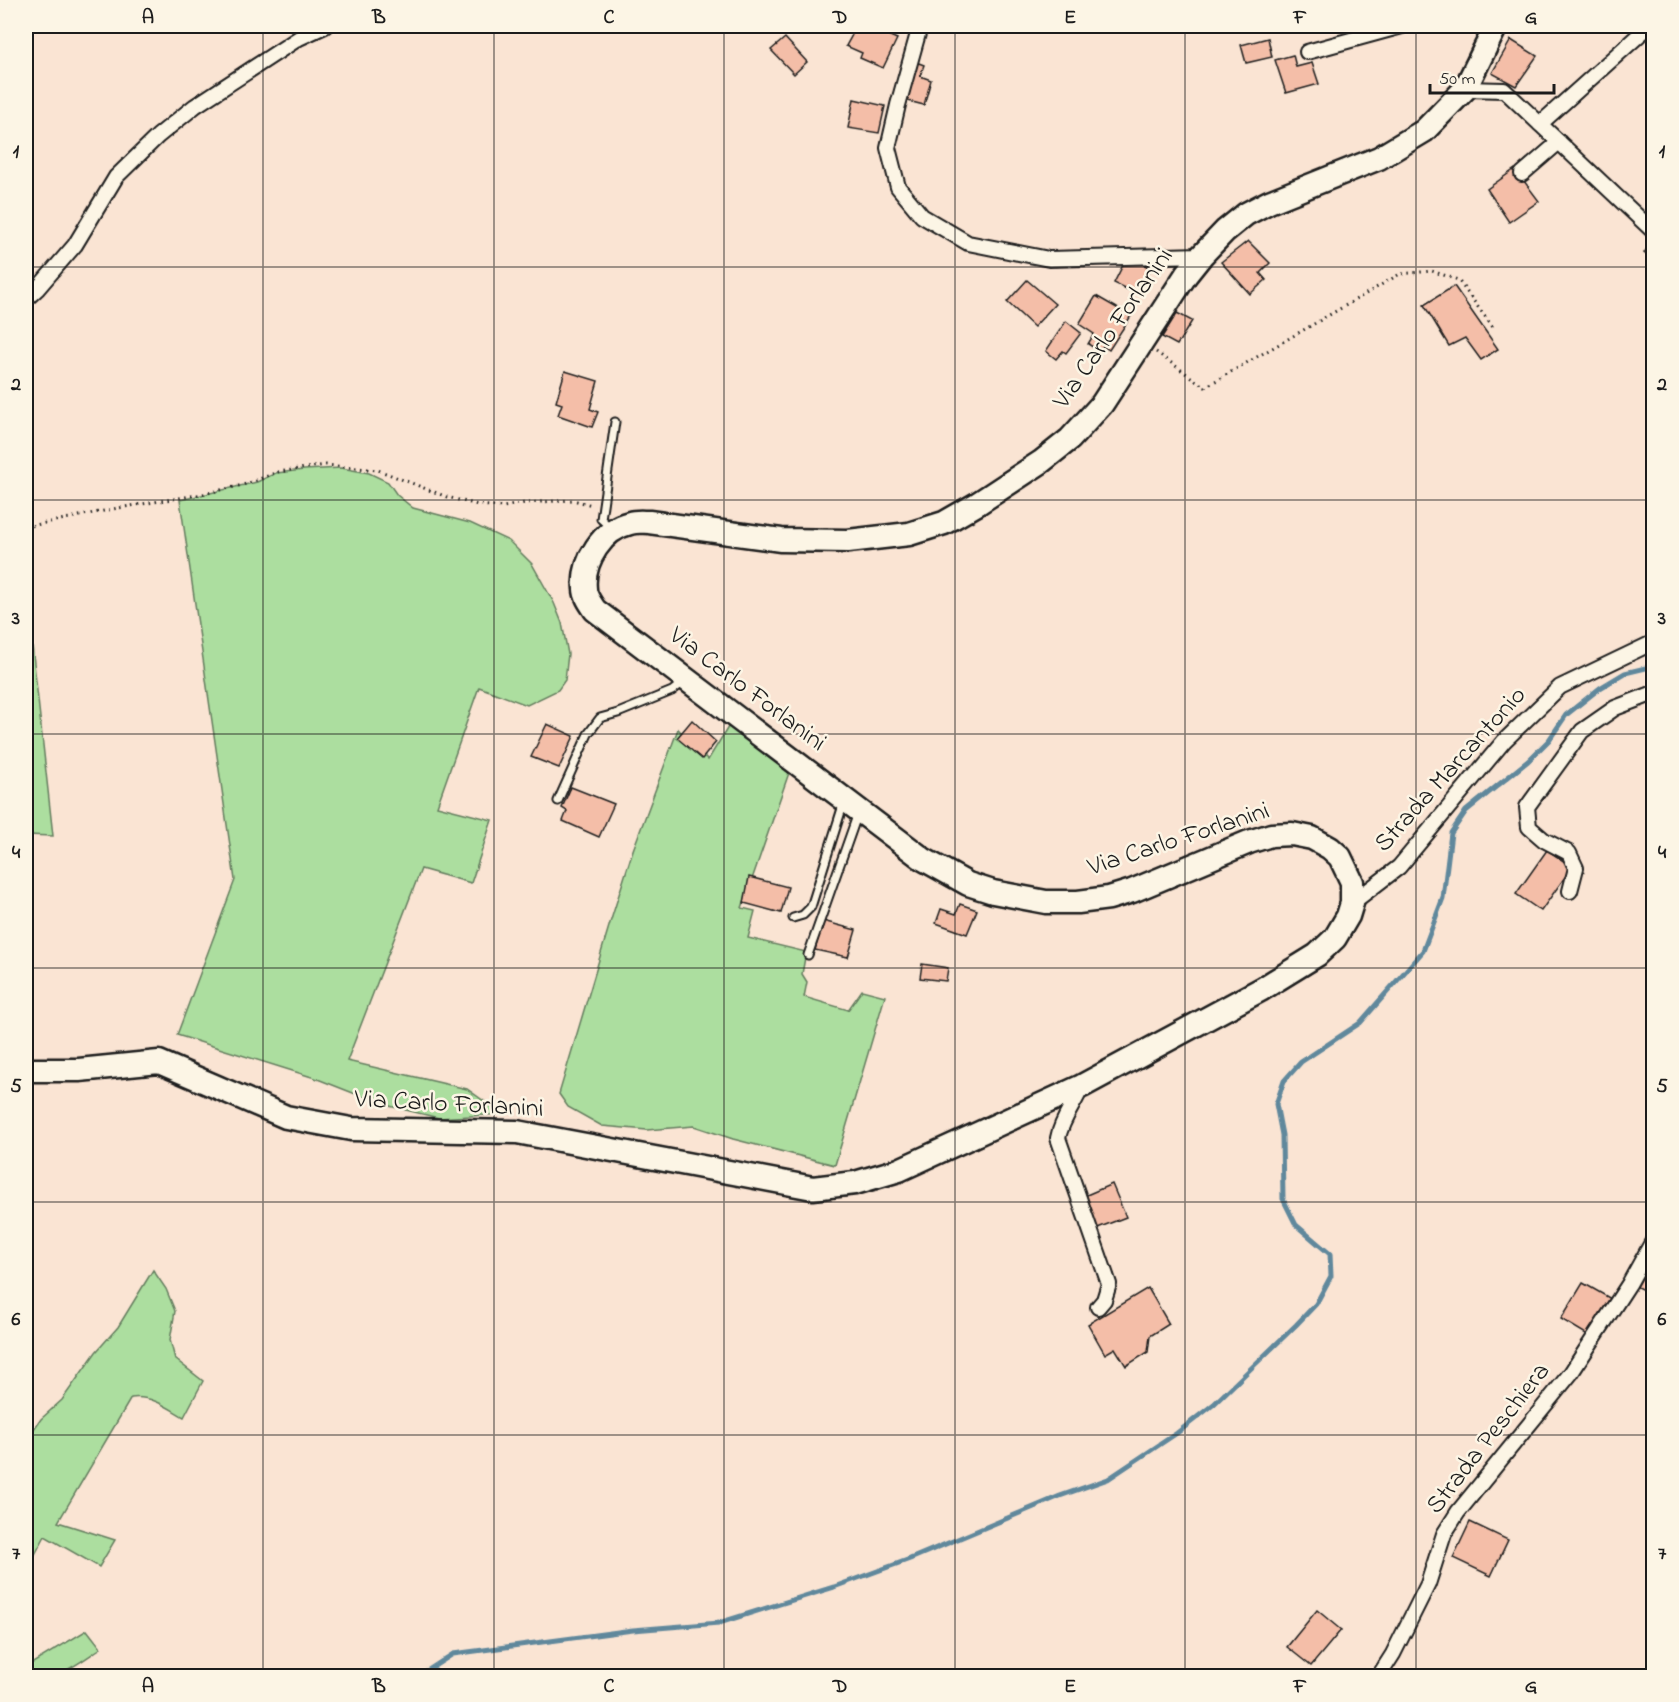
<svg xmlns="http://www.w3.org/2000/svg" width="1679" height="1702" viewBox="0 0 1679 1702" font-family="'Indie Flower',sans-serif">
<rect width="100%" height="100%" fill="#fae4d3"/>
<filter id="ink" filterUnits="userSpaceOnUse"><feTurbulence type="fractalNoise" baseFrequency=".0167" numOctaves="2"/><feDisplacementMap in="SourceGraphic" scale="12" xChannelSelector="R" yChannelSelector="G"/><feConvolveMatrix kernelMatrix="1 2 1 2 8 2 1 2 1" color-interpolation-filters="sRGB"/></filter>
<g filter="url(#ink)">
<!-- green -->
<g fill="#acde9f" stroke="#647d5e" stroke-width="1.5">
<path d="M341,468l28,5 19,9 9,13 16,13 57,15 39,18 23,23 22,39 8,20 6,31 -3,26 -7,10 -31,15 -48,-18 -42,119 55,14 -21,63 -50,-14 -74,192 120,28 35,25 -63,4 -58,-14 -66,-26 -138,-43 58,-155 -55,-380 77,-18 19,-9 28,-3z"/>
<path d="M26,590l27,246 -27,-1z"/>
<path d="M733,719l58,48 -49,141 13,3 -7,27 58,14 -4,22 5,8 -3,15 44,13 14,-20 23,6 -50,169 -102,-26 -39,-13 -47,4 -45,-4 -34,-19 -9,-13 51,-171 23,-73 45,-121 30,31z"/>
<path d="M153,1270l13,19 9,22 -5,29 5,19 28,22 -19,36c-17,-10 -33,-22 -53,-19l-73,124 57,18 -16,27 -54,-31 -19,35v-131l15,-21 21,-19 34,-48 22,-25z"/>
<path d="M87,1630l14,18c-31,21 -37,29 -75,28v-16l7,3z"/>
</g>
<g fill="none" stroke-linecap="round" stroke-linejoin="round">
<!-- stream -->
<g stroke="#61889c" stroke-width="5">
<path d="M255,1676l6,-1 23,1"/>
<path d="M419,1676l34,-22 180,-24 86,-7 115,-36 76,-28 150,-63 48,-17 69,-46 37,-29 82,-79 20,-21 15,-28 -1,-22 -34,-29 -13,-26 -1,-64 -6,-31 8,-23 17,-19 59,-39 63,-72 20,-53 8,-65 15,-22 62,-50 21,-21 17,-25 34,-27 25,-15 29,-7"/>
</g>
</g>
<!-- building -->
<g fill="#f4bea8" stroke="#1c1c1c" stroke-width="1.5">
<path d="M857,26h10l30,13 -14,29 -23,-10 2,-5 -16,-7z"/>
<path d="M785,38l22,24 -13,12 -23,-24z"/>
<path d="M1268,38l4,19 -26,6 -5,-18z"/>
<path d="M1511,40l26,16 -21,30 -24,-13z"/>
<path d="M1293,55l3,12 16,-4 7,21 -33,9 -11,-33z"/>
<path d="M916,62l8,3 -4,11 11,4 -7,25 -20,-5z"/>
<path d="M854,99l31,7 -6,27 -31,-5z"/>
<path d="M1515,169l24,32 -30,21 -22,-33z"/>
<path d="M1654,238v23l-10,-8z"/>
<path d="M1248,241l22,22 -10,10 6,7 -16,14 -29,-32z"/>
<path d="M1140,263l11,5 -14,26 -23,-11 9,-18z"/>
<path d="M1027,280l28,24 -21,23 -27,-25z"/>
<path d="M1454,286l44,63 -17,11 -16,-22 -16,8 -25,-41z"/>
<path d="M1096,296l35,20 -22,34 -6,-4 -4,5 -11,-7 6,-10 -15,-10z"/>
<path d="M1177,313l15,8 -15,24 -15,-8z"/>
<path d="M1066,321l15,12 -15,20 -3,-2 -7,8 -10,-8z"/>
<path d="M565,371l33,10 -8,28 8,3 -6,15 -34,-12 4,-11 -6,-2z"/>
<path d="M692,720l24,22 -14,17 -25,-21z"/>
<path d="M547,724l27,12 -15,32 -28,-11z"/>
<path d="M571,787l43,17 -15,33 -36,-16 4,-10 -5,-3z"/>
<path d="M1547,850l25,17 -31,44 -25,-17z"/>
<path d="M749,877l39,10 -7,26 -37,-10z"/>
<path d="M960,904l17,6 -10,24 -31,-11 5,-14 15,5z"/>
<path d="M823,921l33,9 -8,27 -33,-7z"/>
<path d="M922,964l26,4 -2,13 -26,-3z"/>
<path d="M1112,1184l14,33 -31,12 -13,-32z"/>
<path d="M1654,1256v39l-17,-8z"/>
<path d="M1583,1283l30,17 -22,37 -30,-18z"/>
<path d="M1148,1288l21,36 -19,12 -2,16 -22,14 -11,-18 -10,6 -17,-30z"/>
<path d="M1470,1522l38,18 -17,36 -38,-18z"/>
<path d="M1317,1610l24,20 -30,36 -24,-19z"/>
</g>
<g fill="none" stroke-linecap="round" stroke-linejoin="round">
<defs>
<g id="lane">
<path d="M611,528l-10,-9 14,-97"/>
<path d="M558,801l30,-67 12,-16 18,-5 54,-22 13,-10"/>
<path d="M793,918l10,-3 8,-8 33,-105"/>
<path d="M808,955l50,-142"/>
</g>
<g id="street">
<path d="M919,30l-21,75 -10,43 10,39 24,29 46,27 81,16 153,-4"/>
<path d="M1307,52l95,-26"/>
<path d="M1465,89l39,1 149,141"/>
<path d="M1540,124l109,-98"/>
<path d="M1522,174l37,-32"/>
<path d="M26,299l12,-11 37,-43 41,-68 42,-41 37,-30 104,-68 26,-12"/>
<path d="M1570,891l6,-23 -7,-15 -25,-13 -15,-13 -2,-20 55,-76 33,-23 39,-15"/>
<path d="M1352,903l47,-36 105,-126 56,-54 94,-45"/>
<path d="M1082,1086c-7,18 -20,32 -24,52l51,146 -5,16 -6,7"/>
<path d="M1379,1676l14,-22 35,-70 16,-50 14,-22 113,-139 58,-89 25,-45"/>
</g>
<path id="primary" d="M26,1068l3,2h50l80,-8 127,55 65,12 166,3 296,56 42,-5 44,-13 183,-84 180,-97 55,-34 18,-17 13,-22 4,-13v-21l-12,-25 -10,-9 -18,-10 -20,-4 -21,1 -22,7 -117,49 -23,7 -31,4h-32l-53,-10 -25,-8 -45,-25 -328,-249c-4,-6 -10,-14 -10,-21 -3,-28 18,-60 45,-66 6,-2 13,-1 19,-1l132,18 67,1 61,-7 35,-11 33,-19 64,-42 29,-23 32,-35 84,-129 16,-20 23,-24 21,-17 23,-12 110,-44 45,-27 41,-42 31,-63"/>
</defs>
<!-- lane casing -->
<use href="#lane" stroke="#1c1c1c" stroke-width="11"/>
<!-- street casing -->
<use href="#street" stroke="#1c1c1c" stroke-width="18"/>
<!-- primary casing -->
<use href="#primary" stroke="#1c1c1c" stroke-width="27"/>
<!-- path -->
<g stroke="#1c1c1c" stroke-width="3" stroke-dasharray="1.5 4.5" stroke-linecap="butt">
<path d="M1156,352l49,35 195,-113 32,-3 26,9 37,50"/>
<path d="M26,527l92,-19 85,-14 40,-9 35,-13 48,-7 52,5 69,27 31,8 25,2 22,-4 48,-3 19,5"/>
</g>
<!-- lane -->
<use href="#lane" stroke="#fcf5e5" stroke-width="7"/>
<!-- street -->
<use href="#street" stroke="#fcf5e5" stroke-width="14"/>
<!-- primary -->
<use href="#primary" stroke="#fcf5e5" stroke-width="22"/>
</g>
</g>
<!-- grid -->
<path fill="none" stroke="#1c1c1c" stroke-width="1.5" stroke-opacity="0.55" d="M263,26v1650M494,26v1650M724,26v1650M955,26v1650M1185,26v1650M1416,26v1650M26,267h1628M26,500h1628M26,734h1628M26,968h1628M26,1202h1628M26,1435h1628"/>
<g text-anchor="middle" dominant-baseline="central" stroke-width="5" stroke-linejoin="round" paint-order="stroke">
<!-- street labels -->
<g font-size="26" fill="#1c1c1c" stroke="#fcf5e5">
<text transform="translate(1114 329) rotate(-55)">Via Carlo Forlanini</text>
<text transform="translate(747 690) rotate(37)">Via Carlo Forlanini</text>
<text transform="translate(1451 770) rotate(-48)">Strada Marcantonio</text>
<text transform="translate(1179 840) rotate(-18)">Via Carlo Forlanini</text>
<text transform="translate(449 1105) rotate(3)">Via Carlo Forlanini</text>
<text transform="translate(1489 1439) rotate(-52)">Strada Peschiera</text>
</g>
</g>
<!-- margin -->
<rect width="1679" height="1702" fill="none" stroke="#fcf5e5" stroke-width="66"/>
<!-- scale -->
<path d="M1430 84v9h124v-9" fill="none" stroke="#1c1c1c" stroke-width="3"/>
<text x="1439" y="84" font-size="18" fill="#1c1c1c" stroke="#fcf5e5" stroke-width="4.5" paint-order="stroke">50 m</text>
<rect x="33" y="33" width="1613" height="1636" fill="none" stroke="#1c1c1c" stroke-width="2"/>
<g font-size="20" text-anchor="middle" font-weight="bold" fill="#1c1c1c">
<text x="148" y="23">A</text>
<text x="379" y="23">B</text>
<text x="609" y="23">C</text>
<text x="840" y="23">D</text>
<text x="1070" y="23">E</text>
<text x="1300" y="23">F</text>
<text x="1531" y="23">G</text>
<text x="16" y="157">1</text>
<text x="1662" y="157">1</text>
<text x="16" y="390">2</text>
<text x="1662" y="390">2</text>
<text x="16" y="624">3</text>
<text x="1662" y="624">3</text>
<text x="16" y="858">4</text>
<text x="1662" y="858">4</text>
<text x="16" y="1092">5</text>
<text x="1662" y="1092">5</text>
<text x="16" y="1325">6</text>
<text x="1662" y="1325">6</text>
<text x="16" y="1559">7</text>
<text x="1662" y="1559">7</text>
<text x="148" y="1692">A</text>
<text x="379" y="1692">B</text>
<text x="609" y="1692">C</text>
<text x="840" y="1692">D</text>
<text x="1070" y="1692">E</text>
<text x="1300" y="1692">F</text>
<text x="1531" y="1692">G</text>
</g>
</svg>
